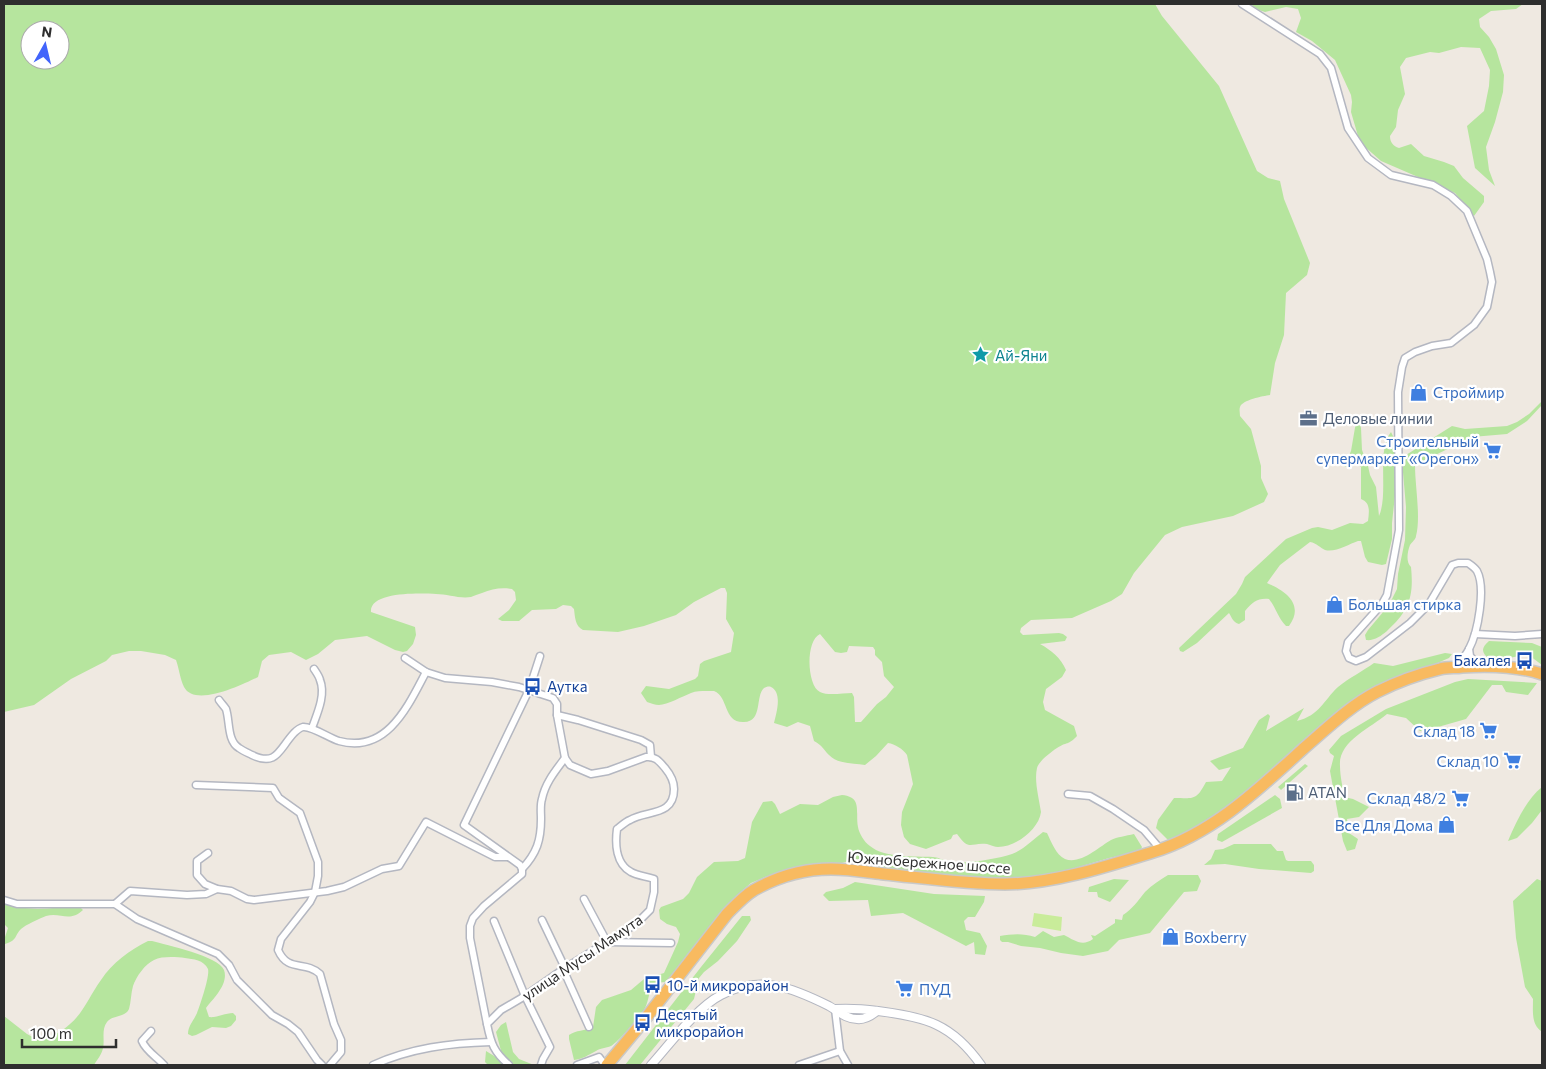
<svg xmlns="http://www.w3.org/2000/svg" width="1546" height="1069" viewBox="0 0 1546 1069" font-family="Commissioner,sans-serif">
<rect width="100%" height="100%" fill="#efe9e1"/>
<!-- green -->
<g fill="#b6e59e" fill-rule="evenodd">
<path d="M4,4h1151l7,12 57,70 38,85 11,7 12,3 4,18 26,64 -3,12 -21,18 -2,42 -9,28 -5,32c-7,1 -28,5 -30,12 -1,3 0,6 0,9l11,13 10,37v12l7,16 -4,8 -31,14 -51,11 -17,8 -31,38 -12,21 -11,7 -39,17 -41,2 -10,8 -1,4 3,3 36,-2 4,1 4,3 -2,4 -25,3c11,6 21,14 26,26l-4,7 -16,12 -3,13 2,8 29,16 3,10c-8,9 -11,6 -20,12 -6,4 -18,13 -20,20 -3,13 2,30 4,44 -2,17 -25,35 -43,35 -3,0 -7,-2 -11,-3 -17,-2 -17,8 -30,-10l-4,1 -2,4 -25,10 -16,-5 -6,-7 -3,-12 1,-13 11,-28 -6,-29c-4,-6 -12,-11 -19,-12l-12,13 -11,9c-12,-2 -28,-1 -36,-10 -6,-6 -6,-9 -15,-14l-4,-15 -12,-4 -11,5 -13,-4c2,-9 9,-30 -3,-36 -2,-1 -5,0 -7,1 -9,8 -1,34 -20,34 -21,1 -15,-25 -30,-31 -2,0 -6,0 -8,0 -5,0 -10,0 -15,2 -8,3 -24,12 -32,12 -4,0 -8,-2 -12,-3l-6,-9 5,-7 23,3 26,-10 3,-3 2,-12 4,-3 27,-9 3,-19 -8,-14 1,-26 -2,-5h-4l-27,14 -18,13 -32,11 -26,6 -35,-2c-8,-4 -8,-13 -9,-21l-3,-3 -8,-1 -7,4 -24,1 -13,11h-17l-4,-2 11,-9 7,-10 -1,-8 -3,-3c-11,-2 -20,0 -30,4 -4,1 -8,3 -11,4 -11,2 -24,-3 -35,-3 -14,-1 -67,-3 -65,18l44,15 1,8 -3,9 -6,7 -4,1 -8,-2 -28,-14 -32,4 -17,14 -12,6 -15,-8 -22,3 -7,6 -4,16c-15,7 -63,31 -74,10 -4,-8 -5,-19 -8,-27l-11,-5 -24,-4h-12l-17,4 -6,6 -35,18 -37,26 -30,7zM30,30h30v30h-30zM820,634l15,18 6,1 6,-1 2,-6 24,1 2,3v5l7,7 2,14 10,11 -8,10 -9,7 -16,18h-6l-1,-25 -2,-4c-9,0 -24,3 -32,-1 -13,-6 -15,-51 0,-58z"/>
<path d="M1250,4h273l-7,5 -25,2 -12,8 1,8 9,10 7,12 8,26 -1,17 -8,30 -9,25 3,23 6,16 -20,-18 -8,-42 17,-15 5,-25 1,-16 -10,-22 -19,-1 -22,6 -9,-1 -24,6 -6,9 5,27 -7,16 -2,17 -6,9c0,6 3,10 9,12l12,-4 13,12 20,6 10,4 9,12 21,18v6l-10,14 -19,-23 -74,-32 -17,-15 -6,-10 -7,-24 1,-10 -1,-7 -16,-35 -23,-19 -16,-9 5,-14 -3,-9 -12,-2 -21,5 -6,-2z"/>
<path d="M1542,401v4l-15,16 -20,13 -35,3 -57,28c0,21 6,52 1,71 0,3 -4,6 -6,9 -3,8 -4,17 1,22 3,30 -2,44 -24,64 -6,5 -13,10 -21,9l-1,-5 3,-5 21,-25 8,-16 1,-15 7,-34 1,-33 -4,-46 4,-6 46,-29 13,3 42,-3 10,-4 12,-8z"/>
<path d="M1357,416l4,12 1,22 6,16 2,9 6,12 3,29c10,-23 -3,-65 12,-84l3,6 2,48 -4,37v16l-6,25 -4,1 -14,-3 -3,-5 -4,-16h-3c-9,3 -23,12 -33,9 -5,-2 -8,-7 -15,-8l-30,23 -13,18c18,8 38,21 22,43h-3c-8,-8 -10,-18 -17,-27 -12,-1 -16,3 -24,12v9l-6,4c-6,-2 -7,-6 -10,-11l-32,30 -14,9 -3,-1 -1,-3 57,-54 6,-10 3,-7 41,-38 26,-11 6,-1 14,3 18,-7 13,1 5,-3c1,-9 3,-18 -7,-22v-32l-5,-6 -10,6 -2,-1 7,-15z"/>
<path d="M1489,641l43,2 10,4v18l-12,-9h-11l-10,2 -20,1c-8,-7 -8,-11 0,-18z"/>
<path d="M1445,653l7,1 -3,4 -77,33 -158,133 -41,21 -17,-17 2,-8 16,-22c20,0 22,3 32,-16l16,-1 9,-14 -12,3 -9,-9 33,-13 16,-28 9,-6 2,2 -4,15 38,-23 -7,13c23,-6 26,-20 41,-34 11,-9 25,-16 36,-24l19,3z"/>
<path d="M1468,679l69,4 -9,12 -22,-3 -4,-7h-10l-26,34 -42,12h-4l-14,-13 -19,-4c-16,14 -49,27 -47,52 0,11 3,21 4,31l9,2 16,8 -10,10 -12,2 2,14 9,6 -3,10 -8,2 -4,-10 -13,-70 4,-15 -4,-3 -1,-3 12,-14 45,-27 69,-27z"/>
<path d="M1305,764l3,2 -27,24 -3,-3z"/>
<path d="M1542,787v23l-10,13 -15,15 -9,3c8,-19 18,-41 34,-54z"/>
<path d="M842,795c21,2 13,17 16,32 1,6 6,15 12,19 14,12 45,10 63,11 5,0 9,3 14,4 16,4 50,-2 65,-7 11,-4 22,-15 31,-22l4,1c4,8 9,22 18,26 15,6 34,-12 46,-19 6,-3 15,-4 23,-6l8,13 -2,4 -4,1 -27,6 -64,19 -13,1h-28l-23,3 -99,-11 -18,-10 -9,-1 -16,5 -56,8 -18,5 -14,6 -7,6 -28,30 -15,23 -35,40 -13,1c-4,7 -4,17 -8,25 -4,8 -28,35 -34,38 -5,2 -11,2 -15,5 -8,4 -13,8 -22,9l-5,-21v-4c7,-5 16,-4 24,-8l3,-20 6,-7 29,-10 13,-11 20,-6 14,-31 2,-8 -4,-7 -9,-3 -7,-5 -1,-9 2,-3 22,-8 6,-6 8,-16 17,-15 24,-1 7,-3 7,-36 11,-20 9,-1 3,3 5,10 20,-10 18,1 15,-8z"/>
<path d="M1275,795l5,4 2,9 -60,34 -5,-2 1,-6z"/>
<path d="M1234,844h37l6,7h6l3,9 2,1h23l3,4v6l-3,2 -52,-4 -34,-5 -21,1 7,-6 4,-9 8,-1z"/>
<path d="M1168,875h30l3,6 -4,10 -13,1 -34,41 -31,7 -11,11 -25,5 -22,-3 -21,-5 -19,-2 -13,-4h-6l-2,-2v-4c12,-2 23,-3 35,1l8,-6 11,6 10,-2c10,5 18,12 29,4l-2,-4 4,1 20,-13v-4l7,1 1,-5c9,-6 15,-14 22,-23 7,-7 15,-12 23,-17z"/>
<path d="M1114,879l15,1 -19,22 -12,-5 -1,-5h-9l1,-5z"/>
<path d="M1537,879l5,2v151c-11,-8 -9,-20 -9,-33l-8,-12 -9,-49 -3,-37z"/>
<path d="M855,882l79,12 51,2 -1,6 -9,15h-7l-4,4 2,9 14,3 7,13 -2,9 -10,-1 -1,-12 -8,4 -63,-33 -32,3 -3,-16 -39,1 -6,-6 3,-3 17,-4z"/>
<path d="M4,902c24,11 46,5 72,5h4l3,3c-14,13 -22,2 -37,6 -5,2 -21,9 -25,13 -7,7 -3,11 -16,15l-1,-4 4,-12 -4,-4z"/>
<path d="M742,916h8l1,4 -14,21 -19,20 -14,11 -5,6 -5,21 -54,66h-15l76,-98z"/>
<path d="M148,941h4c14,4 67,15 72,29 5,14 -11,29 -18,38l3,9c8,1 16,-4 24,-4l3,3v4l-5,6 -5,2 -14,-1 -16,8 -4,1 -4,-2c0,-8 6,-14 9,-21 3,-8 13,-37 11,-44 -4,-9 -15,-10 -23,-11 -9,-1 -23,-2 -31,2 -9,4 -18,17 -21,26 -2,7 -2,16 -4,23 -4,9 -17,6 -22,13 -6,8 -2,18 -4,26 -1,6 -6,12 -9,17h-90v-49l23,18 13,7c10,-4 22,-9 30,-17 14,-12 20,-29 31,-44 11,-17 29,-30 47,-39z"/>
<path d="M506,1022l7,30 6,7 15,6h-46l-3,-3 1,-11 18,11 -8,-30 5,-7z"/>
</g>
<!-- pitch -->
<path fill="#c9ec9a" d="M1034,913l28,4 -1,14 -29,-5z"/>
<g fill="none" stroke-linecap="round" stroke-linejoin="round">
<defs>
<g id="minor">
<path d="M1242,4l78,50 11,14 17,60 20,30 23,17 42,10 18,11 16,15 20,48 3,13 2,10 -5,25 -13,18 -23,18 -19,3 -17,6 -10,6 -3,9 -4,25 1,138 -12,65 -5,9 -34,38 -2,9 3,7 7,3 10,-4 44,-34 19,-19 23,-39 6,-2h10c3,2 7,5 9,8 9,17 1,61 -8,78 -3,6 -9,13 -14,19"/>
<path d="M1475,634l40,2 27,-2"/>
<path d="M1469,649l1,7 9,10"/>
<path d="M405,658l21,14 19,6 47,4 27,5 34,11 4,6v11l8,43 5,7 21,9 17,-3 38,-14c9,-1 13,4 19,11 5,6 9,13 9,21 0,28 -28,21 -44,31 -5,2 -9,6 -13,9 -2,15 -1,35 14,43 7,4 15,4 23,7v13l-4,18 -14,14 -71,44 -40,28 -24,14 -14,14c4,20 7,28 22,41"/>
<path d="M219,700c2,3 5,6 7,9 4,12 1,32 13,39 4,3 9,5 13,7 25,12 27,-6 42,-22 2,-2 5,-5 9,-6 9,-1 26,11 36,14 48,13 69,-35 87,-69"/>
<path d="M557,715l21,5 63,20 9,5 1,12"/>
<path d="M312,728c5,-14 14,-33 8,-48 -1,-4 -4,-8 -6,-11"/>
<path d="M196,785l77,3 6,10 21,15 18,49v14l-3,16 -5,10 -29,37 -3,11c10,23 27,10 42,24l14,50 7,16v12l-11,13"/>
<path d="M1068,794l22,2 23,13 31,21 17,20"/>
<path d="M208,853l-11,8v14l8,9 12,5 14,2 16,8 7,1 73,-9 17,-4 38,-18 17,-3 27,-44 69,35h13"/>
<path d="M522,869c15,-16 19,-29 19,-50 0,-7 -1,-14 1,-20 3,-16 14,-29 23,-41"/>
<path d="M584,899l23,43 64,1"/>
<path d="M4,900l13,4h98l22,15 81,35 11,11 8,15 35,35 16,9 10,8 19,28 5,5"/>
<path d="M115,904l15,-13 57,4 19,-1 11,-5"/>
<path d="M542,920l23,48"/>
<path d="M494,921l31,75 25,51 -7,12 -2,6"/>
<path d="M563,969l26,58"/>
<path d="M835,1009l5,42 8,14"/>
<path d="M487,1024l-17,-86v-12l3,-8 11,-12 38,-32v-5l-2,-4 -56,-40 65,-135 11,-34"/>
<path d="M151,1031l-9,10c4,10 15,16 22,24"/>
<path d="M373,1065c38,-17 77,-22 118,-23"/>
<path d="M577,1065l22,-8 6,8"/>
<path d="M799,1065l41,-14"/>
</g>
<g id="tertiary">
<path d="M835,1009c15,-1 28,0 43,2 48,6 74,13 103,54"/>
<path d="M651,1065c19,-21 45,-57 70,-70 39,-21 72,-7 108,11 9,5 17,13 28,13 8,1 14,-3 20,-8"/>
</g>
<path id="trunk" d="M607,1065l35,-42 85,-109c9,-9 17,-18 27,-24 23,-13 51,-21 77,-21 18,0 36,3 53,5 40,4 81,10 121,10 48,0 103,-18 148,-32 59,-18 105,-62 150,-103 22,-19 48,-44 74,-57 20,-10 42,-18 63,-23 7,-2 15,-1 22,-2 27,-2 55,-1 80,7"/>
</defs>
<!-- minor casing -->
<use href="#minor" stroke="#b4b7c1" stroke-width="9"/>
<!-- tertiary casing -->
<use href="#tertiary" stroke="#b4b7c1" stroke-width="10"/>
<!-- trunk casing -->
<use href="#trunk" stroke="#c9c9c9" stroke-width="14"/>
<!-- minor -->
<use href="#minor" stroke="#fff" stroke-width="6"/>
<!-- tertiary -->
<use href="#tertiary" stroke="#fff" stroke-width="8"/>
<!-- trunk -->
<use href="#trunk" stroke="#f8ba60" stroke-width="11"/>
</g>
<!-- icons -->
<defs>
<symbol id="sight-bare" viewBox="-9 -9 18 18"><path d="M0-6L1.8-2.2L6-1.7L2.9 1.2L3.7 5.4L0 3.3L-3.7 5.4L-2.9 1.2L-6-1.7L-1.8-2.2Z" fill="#0f9aa8" stroke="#fff" stroke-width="2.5" paint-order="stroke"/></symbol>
<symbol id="shop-bare" viewBox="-9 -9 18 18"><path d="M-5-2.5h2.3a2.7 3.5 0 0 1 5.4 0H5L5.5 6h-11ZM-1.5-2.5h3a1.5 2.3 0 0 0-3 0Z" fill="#3f7fe0" stroke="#fff" stroke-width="2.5" paint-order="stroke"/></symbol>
<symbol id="office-bare" viewBox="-9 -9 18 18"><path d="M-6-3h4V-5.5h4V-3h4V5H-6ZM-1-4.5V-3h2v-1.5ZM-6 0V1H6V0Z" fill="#5c6f8a" stroke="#fff" stroke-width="2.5" paint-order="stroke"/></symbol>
<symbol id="supermarket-bare" viewBox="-9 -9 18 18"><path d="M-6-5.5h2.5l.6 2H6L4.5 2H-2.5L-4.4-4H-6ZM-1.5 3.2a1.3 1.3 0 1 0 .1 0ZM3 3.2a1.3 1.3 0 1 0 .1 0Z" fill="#3f7fe0" stroke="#fff" stroke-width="2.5" paint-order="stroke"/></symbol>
<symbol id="bus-bare" viewBox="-9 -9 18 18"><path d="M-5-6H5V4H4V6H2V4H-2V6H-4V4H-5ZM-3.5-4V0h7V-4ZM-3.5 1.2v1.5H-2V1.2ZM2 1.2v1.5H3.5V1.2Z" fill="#1a4fb4" stroke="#fff" stroke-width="2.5" paint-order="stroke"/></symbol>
<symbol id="fuel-bare" viewBox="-9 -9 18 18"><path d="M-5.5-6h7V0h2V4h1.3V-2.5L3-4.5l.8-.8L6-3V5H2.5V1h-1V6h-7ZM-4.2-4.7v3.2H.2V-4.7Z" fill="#5c6f8a" stroke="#fff" stroke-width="2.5" paint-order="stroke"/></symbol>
</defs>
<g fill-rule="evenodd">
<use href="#sight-bare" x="968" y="342" width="25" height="25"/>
<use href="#shop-bare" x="1406" y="380" width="25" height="25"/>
<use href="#office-bare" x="1296" y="406" width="25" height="25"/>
<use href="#supermarket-bare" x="1480" y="438" width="25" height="25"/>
<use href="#shop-bare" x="1322" y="592" width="25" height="25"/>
<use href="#bus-bare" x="1512" y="648" width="25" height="25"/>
<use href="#bus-bare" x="520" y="674" width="25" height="25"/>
<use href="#supermarket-bare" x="1476" y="718" width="25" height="25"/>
<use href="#supermarket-bare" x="1500" y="748" width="25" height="25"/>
<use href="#fuel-bare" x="1282" y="780" width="25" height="25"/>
<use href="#supermarket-bare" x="1448" y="786" width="25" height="25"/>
<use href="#shop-bare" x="1434" y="812" width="25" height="25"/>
<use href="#shop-bare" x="1158" y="924" width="25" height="25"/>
<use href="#bus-bare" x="640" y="972" width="25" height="25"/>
<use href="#supermarket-bare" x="892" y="976" width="25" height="25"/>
<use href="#bus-bare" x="630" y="1010" width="25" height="25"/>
</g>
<g text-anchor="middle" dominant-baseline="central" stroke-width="4.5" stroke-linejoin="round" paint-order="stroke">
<!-- culture labels -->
<g font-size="15" fill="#0d838f" stroke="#fff" text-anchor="start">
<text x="995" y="355">Ай-Яни</text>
</g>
<!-- shop labels -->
<g font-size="15" fill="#366cbe" stroke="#fff" text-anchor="end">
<text x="1433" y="392" text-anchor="start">Строймир</text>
<text x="1479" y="441">Строительный<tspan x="1479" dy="17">супермаркет «Орегон»</tspan></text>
<text x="1348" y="604" text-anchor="start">Большая стирка</text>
<text x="1475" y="731">Склад 18</text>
<text x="1499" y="761">Склад 10</text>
<text x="1446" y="798">Склад 48/2</text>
<text x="1433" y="825">Все Для Дома</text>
<text x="1184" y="937" text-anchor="start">Boxberry</text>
<text x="919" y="989" text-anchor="start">ПУД</text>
</g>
<!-- service labels -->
<g font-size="15" fill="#4e5e75" stroke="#fff" text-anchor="start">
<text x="1323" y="418">Деловые линии</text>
<text x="1308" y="792">ATAN</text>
</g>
<!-- transit labels -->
<g font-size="15" fill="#164399" stroke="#fff" text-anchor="start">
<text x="1511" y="660" text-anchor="end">Бакалея</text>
<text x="547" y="686">Аутка</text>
<text x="667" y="985">10-й микрорайон</text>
<text x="656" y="1014">Десятый<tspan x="656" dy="17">микрорайон</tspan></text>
</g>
<!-- street labels -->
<g font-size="15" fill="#2e2e2e" stroke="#fff">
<text transform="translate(929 862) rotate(4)">Южнобережное шоссе</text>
<text transform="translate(582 957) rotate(-34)">улица Мусы Мамута</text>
</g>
</g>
<!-- border -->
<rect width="1546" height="1069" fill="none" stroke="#2e2e2e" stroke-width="10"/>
<!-- north arrow -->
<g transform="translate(45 45) rotate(8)"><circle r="24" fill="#ffffff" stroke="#ababab"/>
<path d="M0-4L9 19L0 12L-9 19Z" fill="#4264fb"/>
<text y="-8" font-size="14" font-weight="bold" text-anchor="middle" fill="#2e2e2e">N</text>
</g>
<!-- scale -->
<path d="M22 1039v8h94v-8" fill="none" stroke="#2e2e2e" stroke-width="2.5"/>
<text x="30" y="1039" font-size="15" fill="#2e2e2e" stroke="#ffffff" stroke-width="4" paint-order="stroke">100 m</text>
</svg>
